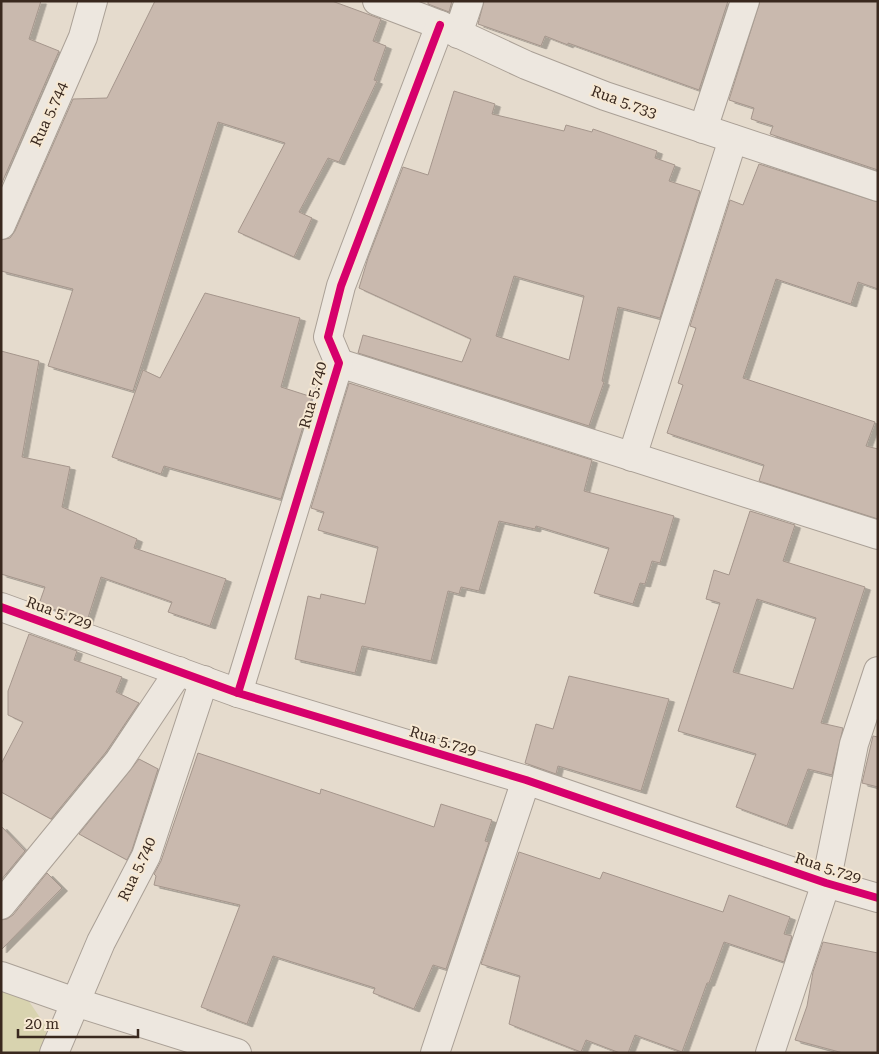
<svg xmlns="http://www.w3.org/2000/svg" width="879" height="1054" viewBox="0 0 879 1054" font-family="'Roboto Serif',serif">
<defs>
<filter id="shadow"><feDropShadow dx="5.5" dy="3" stdDeviation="0" flood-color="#0004"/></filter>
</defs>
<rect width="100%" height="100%" fill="#e5dbcd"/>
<!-- green -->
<path fill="#d8d3af" d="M1,984l25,13 15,22 4,6 2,12 -3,16h-43z"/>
<!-- building -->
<g fill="#c9b9ae" stroke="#a5968c" fill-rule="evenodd" filter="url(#shadow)">
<path d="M1,1h40l-12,38 30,12 -58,134z"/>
<path d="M155,1h177l49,18 -8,22 13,5 -12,34 3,1 -38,81 -11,-4 -29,54 13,6 -18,39 -56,-25 47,-89 -67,-21 -85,269 -85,-25 25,-77 -72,-18v-31l9,-2 5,-7 58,-132 34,-1z"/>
<path d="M428,1h24l-3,11 -21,-8z"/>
<path d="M484,1h244l-29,89 -131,-47v2l-23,-9 -4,10 -63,-22z"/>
<path d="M760,1h118v169l-108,-36 3,-8 -22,-7 3,-11 -25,-8z"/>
<path d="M454,91l41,13 -3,10 72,17 2,-6 26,7 1,-3 64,22 -2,7 20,7 -6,16 31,10 -40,127 -42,-11 -16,74 2,1 -15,44 -231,-73 5,-18 99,27 9,-23 -112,-51 9,-30 35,-91 25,8zM514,276l70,20 -15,64 -73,-24z"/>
<path d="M759,164l119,38v87l-20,-7 -7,22 -75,-25 -33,99 132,44 -9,24 12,3v70l-119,-38 5,-16 -97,-32 16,-48 -5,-2 18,-55 -6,-2 40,-126 13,5z"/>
<path d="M205,293l95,25 -19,69 31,10 -31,102 -117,-33 -3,8 -49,-17 31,-87 17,8z"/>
<path d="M1,351l38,10 -17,96 48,10 -8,40 75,32 -3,9 92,31 -16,47 -42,-14 4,-10 -71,-25 -14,44 -48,-17 6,-17 -44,-13z"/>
<path d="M349,383l243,77 -8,31 90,25 -14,47 -8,-2 -7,23 -5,-1 -7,21 -39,-11 15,-45 -73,-22 -1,3 -36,-8 -20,70 -18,-4 -2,7 -11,-3 -17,70 -69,-15 -7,27 -60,-14 13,-63 12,3 1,-5 44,10 13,-57 -60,-17 6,-18 -13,-4z"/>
<path d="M750,511l45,14 -12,36 82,26 -44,136 22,5 -11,47 -24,-6 -21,57 -51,-19 20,-53 -78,-23 42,-128 -14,-4 8,-29 15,5zM757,599l59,19 -23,71 -60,-17z"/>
<path d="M29,634l48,17 -3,9 48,17 -6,15 23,11 -33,49 -55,67 -50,-27v-28l22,-42 -15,-7v-24z"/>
<path d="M569,676l100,23 -28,92 -83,-25 -2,8 -31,-11 11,-39 17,5z"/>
<path d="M873,736l5,1v50l-16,-4z"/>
<path d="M198,753l122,41 1,-5 113,38 7,-23 51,16 -7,21 4,1 -43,127 -13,-4 -19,44 -41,-16 2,-5 -102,-32 -26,68 -46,-17 39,-102 -86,-20 2,-9 -2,-2 7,-13z"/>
<path d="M139,759l19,10 -26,81 -5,10 -48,-26z"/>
<path d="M1,826l24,25 -24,29z"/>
<path d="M519,852l81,27 3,-7 120,40 6,-17 61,22 -6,17 8,2 -8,26 -60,-20 -15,41h-2l-25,69 -47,-17 -7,18h-8l-34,-13 -5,12 -72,-28 11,-48 -39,-12z"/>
<path d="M47,873l15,15 -61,62v-30l6,-1 6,-4z"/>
<path d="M823,942l55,11v100h-35l-48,-13 12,-34 6,-34z"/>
</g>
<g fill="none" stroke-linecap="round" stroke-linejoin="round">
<defs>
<g id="minor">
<path d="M377,1l63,24 86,40 79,31 273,91"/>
<path d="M458,34l11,-33"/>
<path d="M703,129l42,-128"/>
<path d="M1,225l82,-188 10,-36"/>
<path d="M339,363l539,172"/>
<path d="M632,457l101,-318"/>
<path d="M1,607l237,86 288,87 300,103 52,15"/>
<path d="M238,693l101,-330 -11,-26 13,-51 99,-261"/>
<path d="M1,905l118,-144 60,-90"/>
<path d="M1,976l74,26 162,51"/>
<path d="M54,1053l47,-111 45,-86 58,-176"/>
<path d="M435,1053l91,-273"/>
<path d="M770,1053l56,-170 28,-139 24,-73"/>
</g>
</defs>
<!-- minor casing -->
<use href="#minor" stroke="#aaa096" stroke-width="30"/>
<!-- minor -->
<use href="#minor" stroke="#ede7df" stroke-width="28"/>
<defs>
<g id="cycleway">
<path d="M1,607l237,86 288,87 300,103 52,15"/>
<path d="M238,693l101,-330 -11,-26 13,-51 99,-261"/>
</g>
</defs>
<!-- cycleway casing -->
<use href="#cycleway" stroke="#f6e8d3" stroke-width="11"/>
<!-- cycleway -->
<use href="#cycleway" stroke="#d6006c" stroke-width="8"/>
</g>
<g text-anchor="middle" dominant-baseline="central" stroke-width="4" stroke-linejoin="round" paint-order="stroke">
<!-- street labels -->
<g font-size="15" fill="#39281e" stroke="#f6e8d3">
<text transform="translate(624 102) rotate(20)">Rua 5.733</text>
<text transform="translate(49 114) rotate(-66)">Rua 5.744</text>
<text transform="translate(313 395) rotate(-75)">Rua 5.740</text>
<text transform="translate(59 613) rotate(20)">Rua 5.729</text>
<text transform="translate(443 741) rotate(17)">Rua 5.729</text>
<text transform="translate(828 868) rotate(18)">Rua 5.729</text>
<text transform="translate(137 869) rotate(-65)">Rua 5.740</text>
</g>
</g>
<!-- border -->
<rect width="879" height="1054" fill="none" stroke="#39281e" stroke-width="5"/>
<!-- scale -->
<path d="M18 1029v8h120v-8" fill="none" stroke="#39281e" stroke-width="2.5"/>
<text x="25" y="1029" font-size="15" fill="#39281e" stroke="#f6e8d3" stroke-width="4" paint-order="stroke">20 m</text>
</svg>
